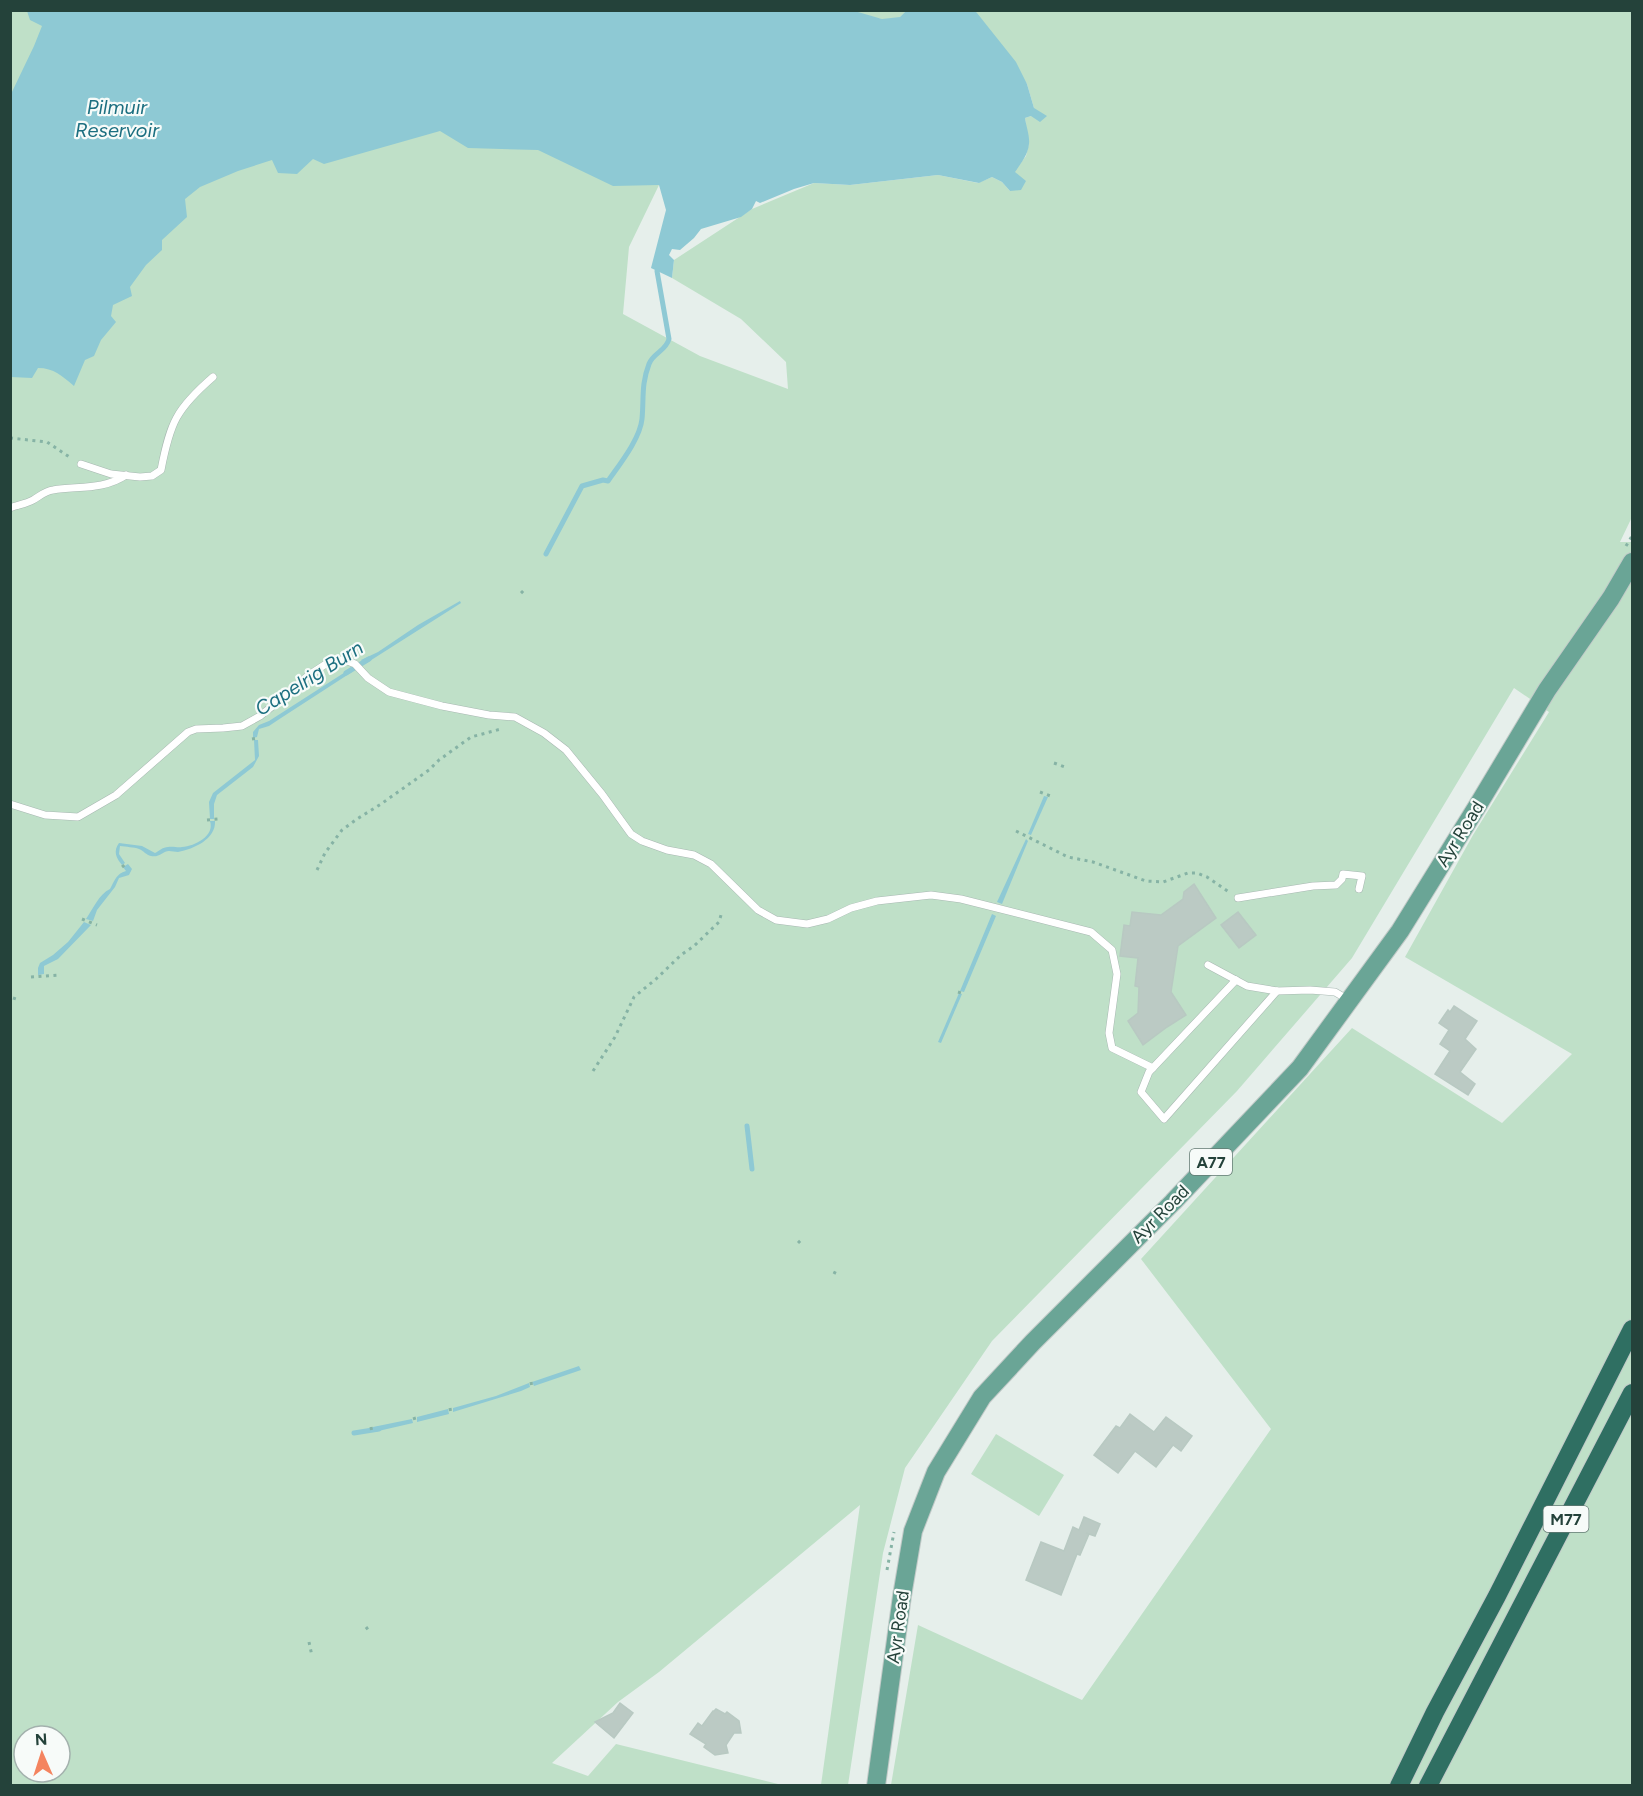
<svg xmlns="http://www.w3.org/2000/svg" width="1643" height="1796" viewBox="0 0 1643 1796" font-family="Figtree,sans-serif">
<rect width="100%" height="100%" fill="#e6efeb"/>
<!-- green -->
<g fill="#bfe0c8" fill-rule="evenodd">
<path d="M11,11h550l98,174 -30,62 -6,67 77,42 88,33 -2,-27 -45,-43 -69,-41 2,-18 78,-51 62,-26 36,2 88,-10 40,8 14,-6 10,5 8,9 4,-19 12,-16 3,-13 -3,-14 -1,-11 6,-2 3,-8 -7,-24 -53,-73h658v506l-12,25h12v1243h-741l27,-160 164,75 189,-271 -130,-170 211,-231 150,95 70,-69 -167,-97 68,-122 76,-123 -35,-24 -162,270 -115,133 -245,250 -87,127 -22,85 -35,232h-27l39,-280 -201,167 -41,30 -66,61 36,13 28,-32 166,41 -771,1zM24,1736h36v36h-36z"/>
<path d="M851,11h55c-1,1 -5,6 -7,7 -11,6 -36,-4 -48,-7z"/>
<path d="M996,1434l68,41 -25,41 -68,-42z"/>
</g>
<!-- water -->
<g fill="#8ec9d4">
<path d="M851,10l31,9 18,-2 6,-6 68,-1 3,3 39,49 11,22 7,24 13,8 -7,6 -9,-6 -6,2c1,8 5,18 4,26 -1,11 -8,19 -14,28l11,9 -5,9 -11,1 -8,-9 -10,-5 -13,6 -41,-8 -88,10 -36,-2 -20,6 -34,14 -4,-2 -4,8 -11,8 -40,12 -7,9 -14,12 -8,-1 -3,6 5,5 -2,18 -21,-10 15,-58 -7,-25 -46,1 -75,-36 -70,-2 -28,-17 -116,33 -11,-5 -16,15 -19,-1 -6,-13 -34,11 -38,16 -15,12 2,18 -25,23v10l-16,15 -16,22 2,9 -19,9 -2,11 5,6 -15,18 -7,16 -9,4 -11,26c-12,-10 -20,-18 -36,-18l-6,10 -21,-1v-283l23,-48 8,-20 -12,-6 -3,-9z"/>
<path d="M460,601l1,2 -96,61 -4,-4 17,-8 40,-27z"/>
<path d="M350,669l2,3 -71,46 -12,8 -10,3 -2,8 -4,1v-6l6,-7 10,-4z"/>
<path d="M254,740h4l1,16 -6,11 -36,28 -3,9v15h-4l-1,-17 4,-9 42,-33z"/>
<path d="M1044,796l4,1 -17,38 -3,-1z"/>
<path d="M210,821h5c1,18 -21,28 -37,31 -3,0 -6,-1 -9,-1 -6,0 -10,7 -18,5 -5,-1 -7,-5 -12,-7 -5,-2 -13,-2 -19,-3l-1,8 6,9 -3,2c-6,-7 -9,-14 -3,-22l23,3 13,7c4,-2 8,-6 13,-6 5,-1 10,1 14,0 13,-1 33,-11 28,-26z"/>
<path d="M1026,839l2,2 -26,63 -5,-2z"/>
<path d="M128,864l4,5 -3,6 -10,3 -4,9 -18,23 -4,11 -7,-2c7,-10 13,-25 24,-30 5,-9 6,-15 16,-18l-3,-4z"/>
<path d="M992,914l4,2 -32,76 -4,-1z"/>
<path d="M84,922l7,3 -33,34 -14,7v8l-6,1v-7l2,-5 13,-8 15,-13z"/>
<path d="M959,993l3,1 -21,49 -3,-1z"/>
<path d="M579,1366l2,4 -47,16 -2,-4z"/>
<path d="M529,1383l1,4 -9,4 -68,21v-4l43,-12z"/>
<path d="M448,1409l1,5 -32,8v-5z"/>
<path d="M412,1419l1,4 -39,9 -1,-5z"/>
</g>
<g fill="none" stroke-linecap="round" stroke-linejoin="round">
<!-- stream -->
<g stroke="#8ec9d4" stroke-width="5">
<path d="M546,554l36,-68 21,-6 5,1c11,-16 32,-42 34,-62 2,-21 -1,-34 7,-55 4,-11 17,-13 20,-25l-12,-68"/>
<path d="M346,673l23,-14"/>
<path d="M747,1126l5,43"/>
<path d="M354,1433l25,-4"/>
</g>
</g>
<!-- building -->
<g fill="#bbcac4" stroke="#b8c9c2" stroke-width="1.5">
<path d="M1194,884l22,34 -38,28 -7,46 15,23 -19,12 -24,18 -15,-24 10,-8 1,-26 -4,-1 3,-28 -18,-2 4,-31 6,1 2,-14 29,3 22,-16 1,-7z"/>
<path d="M1238,912l18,23 -17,13 -18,-23z"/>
<path d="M1454,1006l23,15 -12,18 11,10 -16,23 15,12 -7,11 -33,-21 15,-23 -10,-7 9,-14 -10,-7 9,-13 2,2z"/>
<path d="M1130,1414l24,18 12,-15 26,19 -11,15 -8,-6 -17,22 -21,-16 -17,22 -24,-18 22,-29 4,2z"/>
<path d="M1084,1517l16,7 -5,12 -9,-3 3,1 -9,21 -3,-1 -16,41 -35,-15 15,-38 23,9 9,-24 6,3z"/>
<path d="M620,1703l13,10 -19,25 -19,-16 18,-9z"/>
<path d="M716,1709l9,5 2,-2 12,9 2,12h-7l-8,12 2,8 -13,2 -11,-8 2,-3 -16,-10 8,-11 4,3 11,-15h1z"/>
</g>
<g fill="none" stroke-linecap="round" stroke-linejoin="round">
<defs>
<g id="lane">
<path d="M81,464l30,10 29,3 12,-1 9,-6c9,-47 15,-61 52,-93"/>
<path d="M10,508c7,-3 16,-4 23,-8 7,-4 12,-9 20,-10 25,-4 51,0 73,-15"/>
<path d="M10,804l35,11 33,2 38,-22 72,-63 8,-3 27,-1 19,-2 18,-10 19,-15 30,-26 23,-15h13l10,4 13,14 21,14 53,14 47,9 26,2 29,16 22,17 36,44 29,40 11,7 25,9 27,5 17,9 47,46 18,10 31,4 21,-5 23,-11 26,-7 54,-6 30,4 130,33 21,18 5,24 -8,59 3,15 41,20"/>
<path d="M1238,898l75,-12 23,-1 6,-6 1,-5 19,2 -3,13"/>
<path d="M1208,965l39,21 30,5 33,-1 25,2 12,7"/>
<path d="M1236,980l-87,92 -8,20 23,27 113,-128"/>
</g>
<path id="primary" d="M876,1786l26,-190 11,-65 23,-59 46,-75 51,-55 140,-140 127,-134 100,-137 78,-126 69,-115 64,-92 21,-36"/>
<g id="highway">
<path d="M1399,1786l36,-74 62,-116 135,-267"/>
<path d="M1428,1786l204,-393"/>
</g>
</defs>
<!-- lane casing -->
<use href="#lane" stroke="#a8b8b2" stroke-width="8"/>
<!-- primary casing -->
<use href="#primary" stroke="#c2cac8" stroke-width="20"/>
<!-- highway casing -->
<use href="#highway" stroke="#c2cac8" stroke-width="20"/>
<!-- path -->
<g stroke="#86b3a5" stroke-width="3" stroke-dasharray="3 4.5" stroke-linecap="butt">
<path d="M10,438l37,4 24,16"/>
<path d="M1626,546l6,-10"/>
<path d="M521,591l3,3"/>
<path d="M252,739l6,-1"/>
<path d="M1054,763l11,4"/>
<path d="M1040,792l13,5"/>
<path d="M207,820l11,-1"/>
<path d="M1016,831l52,26 25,5 53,19 17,1 25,-9h9l10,4 22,15"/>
<path d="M122,867l5,-4"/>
<path d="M317,870l8,-17 17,-23 15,-11 24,-15 48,-34 10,-10 32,-23 30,-8"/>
<path d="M82,919l15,6"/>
<path d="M31,977l28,-2"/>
<path d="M958,992l6,2"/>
<path d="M13,998l6,2"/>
<path d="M593,1071l22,-34 19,-40 22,-18 25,-24 13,-9 25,-24 2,-7"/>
<path d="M798,1243l4,-4"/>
<path d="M834,1274l3,-6"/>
<path d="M531,1382l1,6"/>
<path d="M450,1408l1,6"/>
<path d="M414,1417l2,7"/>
<path d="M371,1427l1,6"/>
<path d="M887,1570l7,-38"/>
<path d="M366,1627l3,4"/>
<path d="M309,1642l3,14"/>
</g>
<!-- lane -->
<use href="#lane" stroke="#fff" stroke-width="7"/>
<!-- primary -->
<use href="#primary" stroke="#6aa596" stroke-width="18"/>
<!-- highway -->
<use href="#highway" stroke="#2f6f62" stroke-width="18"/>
</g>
<g text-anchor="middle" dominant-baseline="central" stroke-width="4.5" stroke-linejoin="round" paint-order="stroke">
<!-- shield labels -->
<g fill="#f7fbf9" stroke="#637a73" stroke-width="1.5">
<rect x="1190" y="1149" width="42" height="26" rx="4.5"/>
<rect x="1543.5" y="1506" width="45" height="26" rx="4.5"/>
</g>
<g font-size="16" font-weight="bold" fill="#24423a">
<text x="1211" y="1162">A77</text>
<text x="1566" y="1519">M77</text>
</g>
<!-- street labels -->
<g font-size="18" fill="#24423a" stroke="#f7fbf9">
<text transform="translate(1460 834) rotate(-58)">Ayr Road</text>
<text transform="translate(1160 1214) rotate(-45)">Ayr Road</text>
<text transform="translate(898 1627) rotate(-82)">Ayr Road</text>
</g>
<!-- water labels -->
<g font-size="20" font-style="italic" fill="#1c6f80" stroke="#f7fbf9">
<text x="117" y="107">Pilmuir<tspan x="117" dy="23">Reservoir</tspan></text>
<text transform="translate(309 678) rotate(-32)">Capelrig Burn</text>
</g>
</g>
<!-- border -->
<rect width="1643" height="1796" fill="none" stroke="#24423a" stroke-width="24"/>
<!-- north arrow -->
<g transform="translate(42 1754) rotate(357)"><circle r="28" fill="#f7fbf9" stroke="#a3b1ad" stroke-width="1.5"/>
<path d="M0-4.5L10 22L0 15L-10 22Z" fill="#f4845f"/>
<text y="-9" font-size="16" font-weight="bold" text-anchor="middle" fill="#24423a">N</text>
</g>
</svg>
